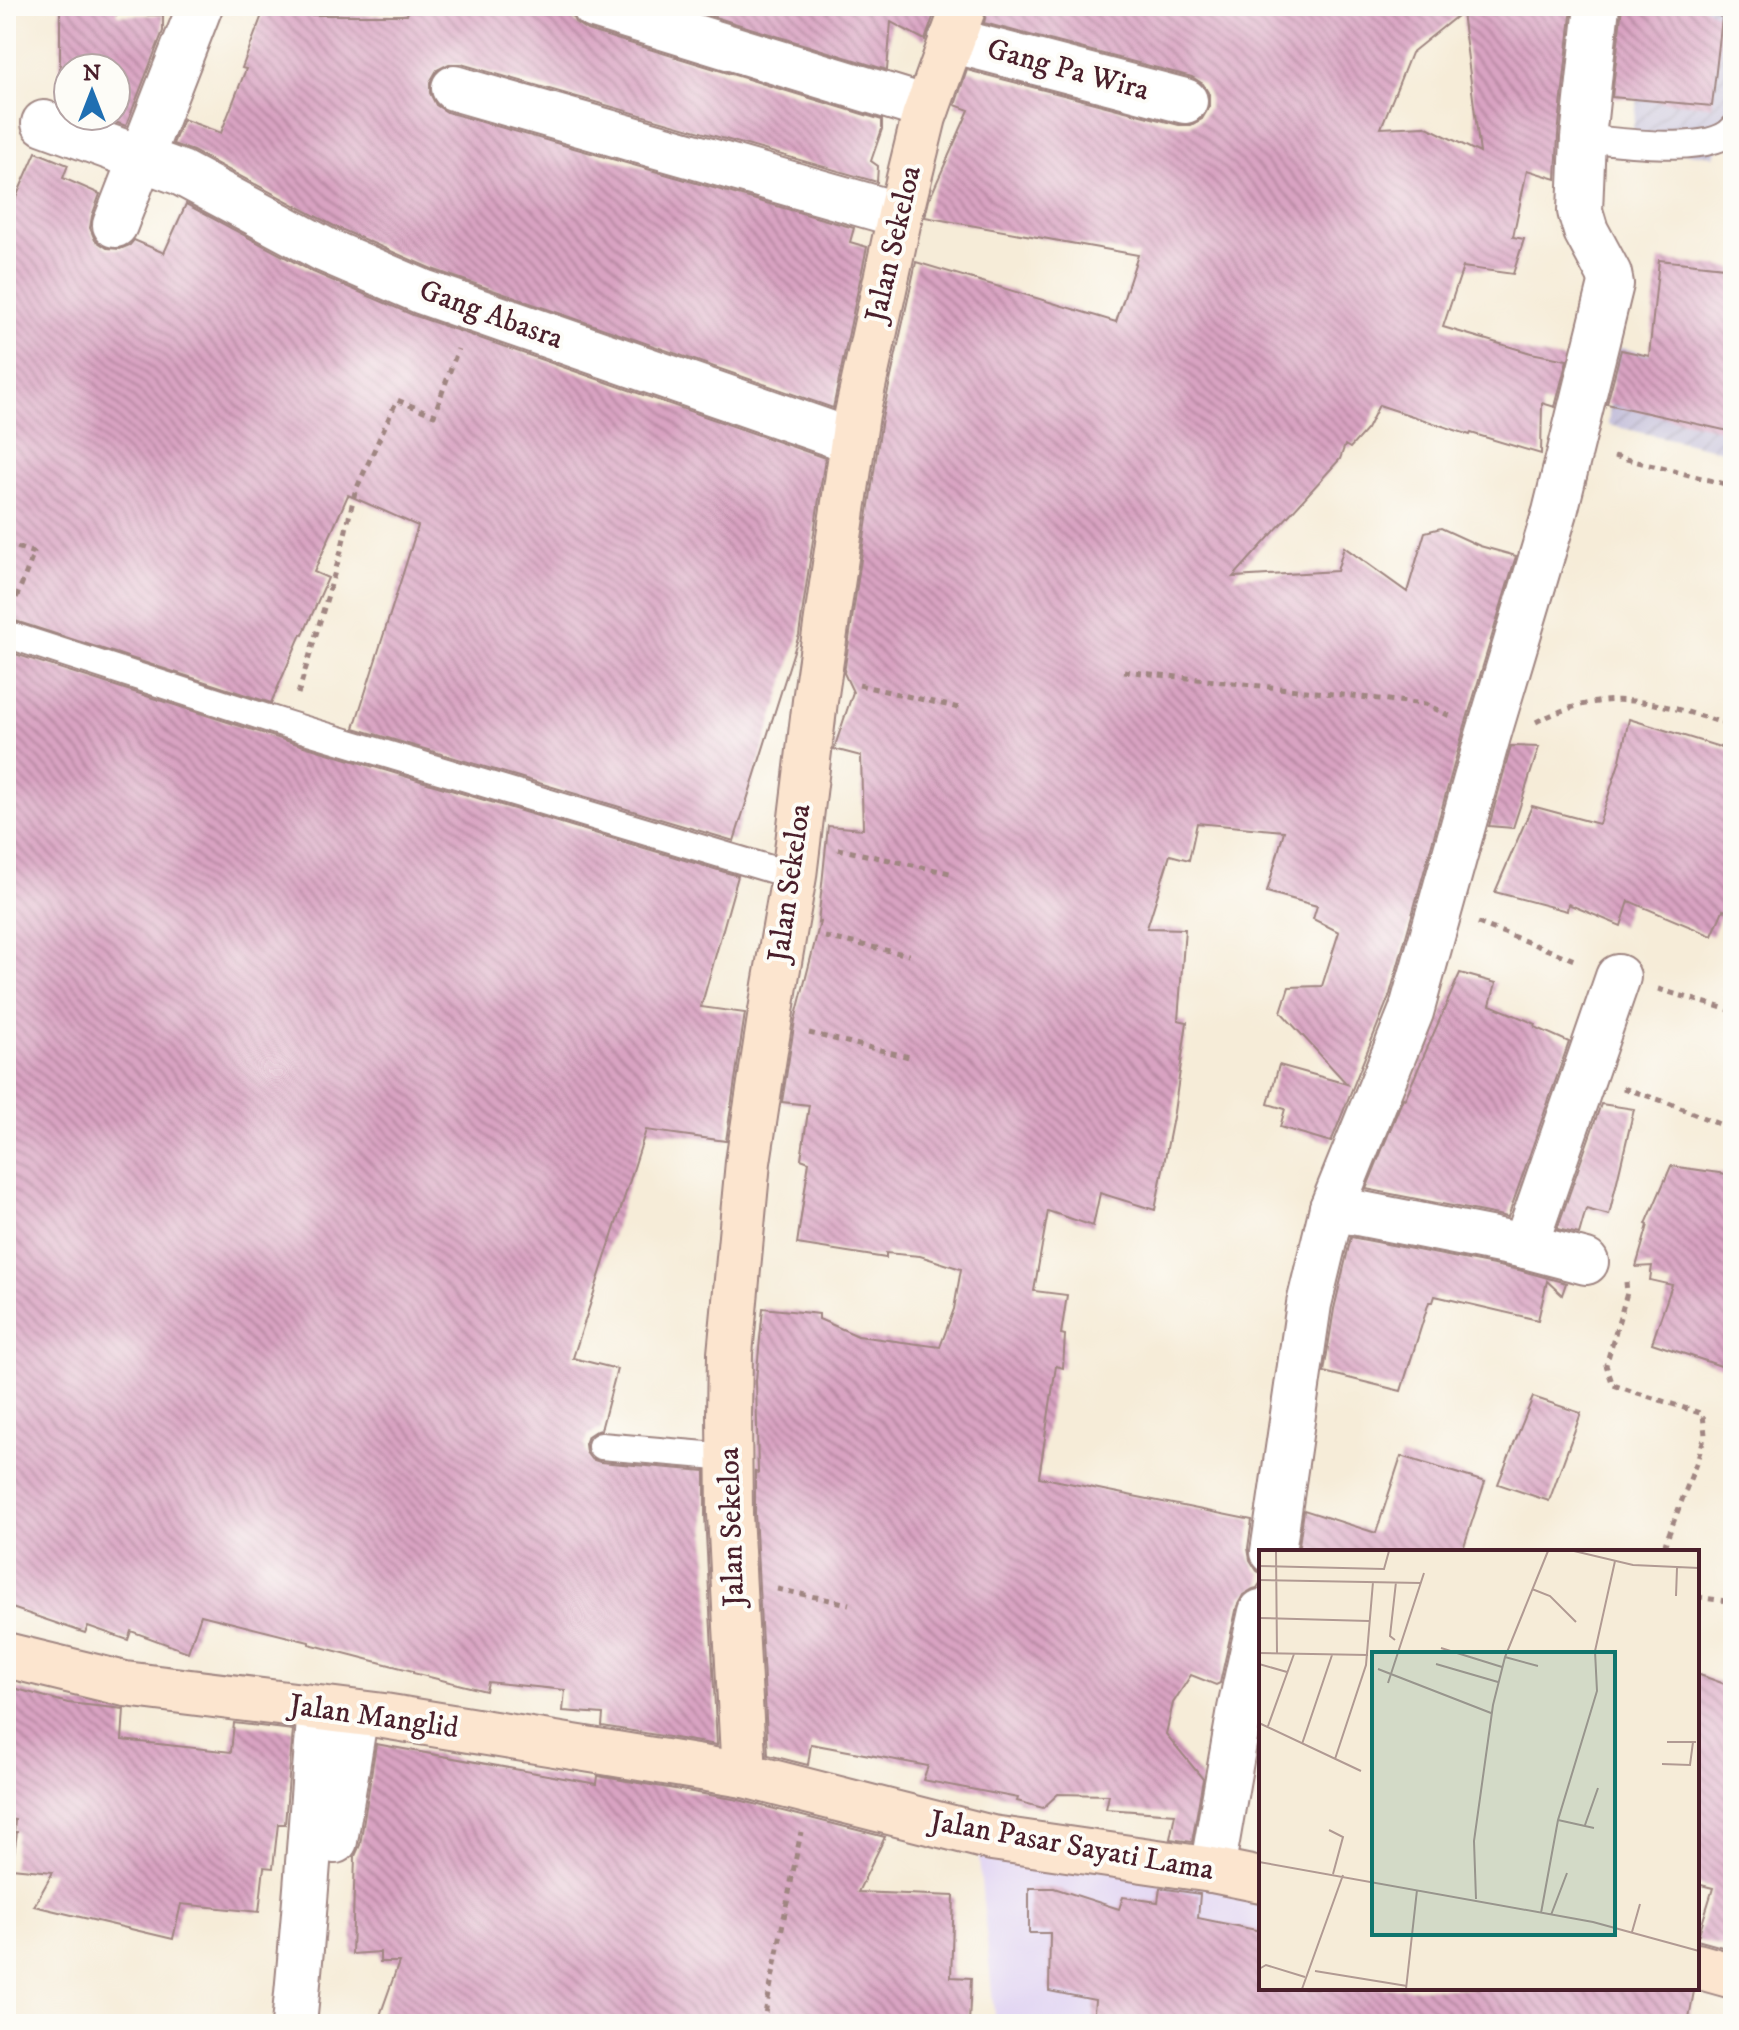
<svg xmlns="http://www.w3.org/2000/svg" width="1739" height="2030" viewBox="0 0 1739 2030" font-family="'IM FELL DW Pica',serif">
<defs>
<pattern id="industrial-furrows" width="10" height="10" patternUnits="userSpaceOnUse" patternTransform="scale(2)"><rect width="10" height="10" fill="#c5c0da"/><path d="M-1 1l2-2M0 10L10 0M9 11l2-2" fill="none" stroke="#aba5bb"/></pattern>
<pattern id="building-back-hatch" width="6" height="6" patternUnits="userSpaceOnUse" patternTransform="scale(2)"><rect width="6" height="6" fill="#d9a3c2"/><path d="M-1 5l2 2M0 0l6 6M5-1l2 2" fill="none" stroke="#b2849e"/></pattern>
</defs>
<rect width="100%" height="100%" fill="#fdfcf7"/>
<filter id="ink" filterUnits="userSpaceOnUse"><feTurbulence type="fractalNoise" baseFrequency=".0125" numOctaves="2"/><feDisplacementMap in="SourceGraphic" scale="16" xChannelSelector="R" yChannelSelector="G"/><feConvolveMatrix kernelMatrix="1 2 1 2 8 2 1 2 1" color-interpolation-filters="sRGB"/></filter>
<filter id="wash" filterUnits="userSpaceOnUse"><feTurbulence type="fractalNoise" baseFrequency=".006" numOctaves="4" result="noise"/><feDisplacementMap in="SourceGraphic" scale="32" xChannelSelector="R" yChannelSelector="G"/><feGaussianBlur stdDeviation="1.8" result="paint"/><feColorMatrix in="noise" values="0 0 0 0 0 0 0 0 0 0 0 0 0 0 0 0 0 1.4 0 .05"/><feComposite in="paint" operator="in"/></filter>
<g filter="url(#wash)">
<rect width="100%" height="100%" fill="#f6ecd8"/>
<!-- built -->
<path fill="#e1d4f3" d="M978,1849l283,45v94l109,36h-375z"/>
<!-- industrial -->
<g fill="url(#industrial-furrows)">
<path d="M1652,6h81v99l-19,51 -84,-9z"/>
<path d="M1733,331v122l-125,-28 8,-78 108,22z"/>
</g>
<g id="blocks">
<!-- building -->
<g fill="url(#building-back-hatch)" fill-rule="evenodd">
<path d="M60,6h57v9h46v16l-37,95 -28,-10h18v-48h-48v15h-8z"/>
<path d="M409,6h161v6l5,10 12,8 295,90v9l-11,32 7,5 -1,16 -416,-118h-12l-12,6 -7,12v11l6,12 11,7 407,116 -4,14 17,5 -34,161 -401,-139 -96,-42 -143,-76 -20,-7 10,-25 38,14 25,-64 -4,-1 20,-53h145z"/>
<path d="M679,6h258l-12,34 -34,-18 -4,48z"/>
<path d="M988,6h584l-14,129 -2,44 -29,-9 -14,67 11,2 -11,35 -50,-7 -20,60 88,26 36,7 -12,47 -13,-4 -1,51 -70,-21 -1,2 -91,-30 -12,24 -17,19 -5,-3 -5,14 -107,118 104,-6 7,-24 63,45 18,-60 16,-4 39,18 36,10 -52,173 -74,265 -59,148 -51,-15 5,-18 -17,-5 11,-39 68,19 -66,-72 8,-25 33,-1 17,-54 -26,-13 4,-13 -50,-14 17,-61 -87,-8 -8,37 -19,-5 -23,73 38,1 -7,91 9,2 -13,90 -19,98 -55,-17 -7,33 -45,-15 -14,80 33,4 -6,39 4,1 -2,33 -7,-2 -17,111 213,43 -4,28 2,12 7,11 4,2v9l-4,6 -4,1 -10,6 -6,11 -17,77 -4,2 -25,-10 -18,28 -7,31 37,45 -11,63 -22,-3 5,-25 -69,-5 3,-14 -51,-1 -15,14 -26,-7 1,-3 -95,-18 5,-14 -117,-22 -3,21 -40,-10 -13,-242v-41l3,1 -2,-93 7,-72 56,6v5l39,17 82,11 14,-38 7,-40 -41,-13 -34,-3v5l-89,-14 12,-82 -8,-3 8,-54 -27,-3 13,-82 25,-98 -2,1 10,-97 35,3 -2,-73 -27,-7 19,-57 -9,-19 38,-255 34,-156 200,60 22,-67 -213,-38 4,-17 40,-90 -14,-5 12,-35 212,55h12l11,-6 7,-12v-13l-6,-10 -11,-7 -208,-54zM1462,12l18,141 -55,-27 -44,2 30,-75z"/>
<path d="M1622,6h80l20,12 -10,88 -100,-9z"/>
<path d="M36,152l32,13 -5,13 37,16 -8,22 -2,12 5,12 12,8 13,1 10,-4 4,-5 30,13 22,-49 127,68 100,43 412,143 -26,177 -65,206 -380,-113 64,-202 -70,-31 -34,77 14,6 -25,57 -2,-1 -30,69 -265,-85v-398z"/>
<path d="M1659,260l74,8v164l-126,-28 14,-54 28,6z"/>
<path d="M6,651l278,89 454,136 -37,131 44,6 -19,128 -80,-11 -73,228 44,11 -16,61 -7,2 -6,4 -3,8 1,8 5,7 9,3 105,9v44l12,230 -115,-19 1,-12 -40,-3 2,-21 -77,-8 -2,9 -73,-18v-2l-104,-27v-2l-108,-27 -13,37 -57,-21 -3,9 -40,-14 -3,7 -79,-27z"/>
<path d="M1629,719l104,32v162l-10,-3 -11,26 -83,-35 -8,25 -53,-22 -1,7 -72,-19 37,-86 67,18 21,-64z"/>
<path d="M1511,746l28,1 -26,81 -24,-2z"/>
<path d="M1460,973l36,10 -6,22 46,19 -1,3 34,15 -61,175 -142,-28 37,-91 2,1z"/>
<path d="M1601,1104l33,5 -25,106 -23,-6 -7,25 -22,-5z"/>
<path d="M1671,1166l62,9v195l-81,-27 20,-58 -22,-5 2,-14 -16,1 12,-42 -2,-1z"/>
<path d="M1351,1237l168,33 47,13 -4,12 -15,-14 -9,39 -103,-24 -2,6h-4l-28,89 -77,-19 10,-63z"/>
<path d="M1533,1397l48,16 -32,88 -51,-17z"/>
<path d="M1401,1456l84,26 -23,70h-164l6,-42 72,23z"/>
<path d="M1697,1674l36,13v263l-36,-10 16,-52 -16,-4z"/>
<path d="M6,1686l62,17 56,6 -2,31 109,12 3,-29 59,7 -8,94h-7l-5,44 -9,-1 -5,45 -78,-8 -8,35 -139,-33 19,-34 -41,-4 5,-36h-3l1,-12 -9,-1z"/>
<path d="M376,1744l221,40 1,-8 141,24 146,37 -27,55 96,4 -3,81 20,1 -2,46h-592l22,-62h-19v-10l-28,2 3,-98 5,-11z"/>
<path d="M1029,1888h25l65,21 4,-12 35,5 2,-14 40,6 -2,24 63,13v57h426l7,3 -6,33h-595l2,-24 -46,-9 1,-58h-21z"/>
</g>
</g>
</g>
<g filter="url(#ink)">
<use href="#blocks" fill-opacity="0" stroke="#a08682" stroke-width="2"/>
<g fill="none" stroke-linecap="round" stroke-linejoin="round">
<defs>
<g id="lane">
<path d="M1583,138c34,3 127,18 150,-9"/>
<path d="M6,634l283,91 505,151"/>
<path d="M601,1446l128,11"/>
</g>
<g id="street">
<path d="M594,6l333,102"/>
<path d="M951,40l234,61"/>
<path d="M454,88l446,127"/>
<path d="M44,123l137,50 144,77 98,42 429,149"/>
<path d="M115,225l85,-219"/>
<path d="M1332,1208l193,38 61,16"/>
<path d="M1525,1246l93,-269"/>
<path d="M1273,1552l36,-248 23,-96 79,-196 77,-276 67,-224 56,-228 -2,-10 -23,-43 -6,-20 3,-73 14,-132"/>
<path d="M335,1841l21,-128"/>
<path d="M1212,1870l28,-161 21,-97"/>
<path d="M294,2024c11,-105 17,-210 26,-315"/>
</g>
<g id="secondary">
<path d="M6,1655l119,29 259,32 360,59 248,63 220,32 49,10"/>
<path d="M744,1775l-14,-261 -1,-99 1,-61 18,-192 27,-177 19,-109 21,-175 42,-287 43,-199 24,-98 40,-111"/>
<path d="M1697,1966l36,10"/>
</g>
</defs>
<!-- lane casing -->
<use href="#lane" stroke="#a08682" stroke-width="30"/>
<!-- street casing -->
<use href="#street" stroke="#a08682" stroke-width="48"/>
<!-- secondary casing -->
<use href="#secondary" stroke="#a08682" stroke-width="48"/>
<!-- path -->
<g stroke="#a08682" stroke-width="5" stroke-dasharray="6 6" stroke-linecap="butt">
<path d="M1614,456l119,30"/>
<path d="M6,543l28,10 -19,48"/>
<path d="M1124,671l301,33 25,12"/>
<path d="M859,685l100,23"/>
<path d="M298,694l42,-139 15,-63 42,-92 37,15 24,-66"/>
<path d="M1536,722c76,-38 122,-19 197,4"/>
<path d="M838,849l112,24"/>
<path d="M1478,923l99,38"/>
<path d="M825,937l84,18"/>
<path d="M1658,989l75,22"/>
<path d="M809,1033l100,24"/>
<path d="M1623,1088l43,14 67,28"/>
<path d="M1626,1282l1,11 -21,72 7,20 90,29 2,21 -8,26 -35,91"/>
<path d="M777,1589l72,15"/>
<path d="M1697,1597l36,5"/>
<path d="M763,2024l38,-192"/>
</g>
<!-- lane -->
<use href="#lane" stroke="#fff" stroke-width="26"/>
<!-- street -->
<use href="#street" stroke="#fff" stroke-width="44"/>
<!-- secondary -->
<use href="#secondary" stroke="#fce5cf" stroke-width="44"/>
</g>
</g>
<g text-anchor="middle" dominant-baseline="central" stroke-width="8" stroke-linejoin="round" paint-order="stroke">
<!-- street labels -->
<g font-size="30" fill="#4a1f2b" stroke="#fdfcf7">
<text transform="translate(1068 70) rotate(15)">Gang Pa Wira</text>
<text transform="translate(894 244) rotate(-77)">Jalan Sekeloa</text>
<text transform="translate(491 315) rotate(20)">Gang Abasra</text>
<text transform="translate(790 883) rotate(-82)">Jalan Sekeloa</text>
<text transform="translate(732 1527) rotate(-92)">Jalan Sekeloa</text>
<text transform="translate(374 1717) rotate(8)">Jalan Manglid</text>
<text transform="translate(1072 1846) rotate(10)">Jalan Pasar Sayati Lama</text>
</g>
</g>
<!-- overview -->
<g transform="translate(1259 1550)">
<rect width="440" height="440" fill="#f6ecd8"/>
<path fill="none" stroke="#b19a93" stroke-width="2" d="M17,1l1,102M315,1l59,14 66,3M0,16l125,3 5,-18M0,30l162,3M273,39l18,7 26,26M417,46l1,-28M0,68l110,3M136,90l-5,-4 6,-54M182,98l61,19M0,103l109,2M246,107l33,9M0,114l28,8M177,114l62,18M119,119l113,44M129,133l36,-110M0,173l102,48M9,176l26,-72M408,192h29M43,194l30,-89M76,209l31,-94 7,-83M403,214l28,1 3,-23M299,270l36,8M326,275l13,-37M70,280l14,7 -10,37M0,312l334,60 106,29M217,349l-2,-58 19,-136 12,-48 43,-106M282,363l17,-93 39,-129 -2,-40 20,-90M292,365l16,-42M373,382l8,-28M0,419l7,-4 39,12M56,421l92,15M43,439l41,-114M147,439l11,-99M183,439h28"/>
<path fill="#0f766e" fill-opacity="0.15" stroke="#0f766e" stroke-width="4" d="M113,102h243v283h-243z"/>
<rect width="440" height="440" fill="none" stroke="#4a1f2b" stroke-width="4"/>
</g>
<!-- margin -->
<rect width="1739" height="2030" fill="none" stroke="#fdfcf7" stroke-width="32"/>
<!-- north arrow -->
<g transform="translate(92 92)"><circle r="38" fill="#fdfcf7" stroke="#b5a4a5" stroke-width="2"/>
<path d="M0-6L14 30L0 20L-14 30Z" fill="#1f6fb2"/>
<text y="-12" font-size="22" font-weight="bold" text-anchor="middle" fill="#4a1f2b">N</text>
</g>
</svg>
